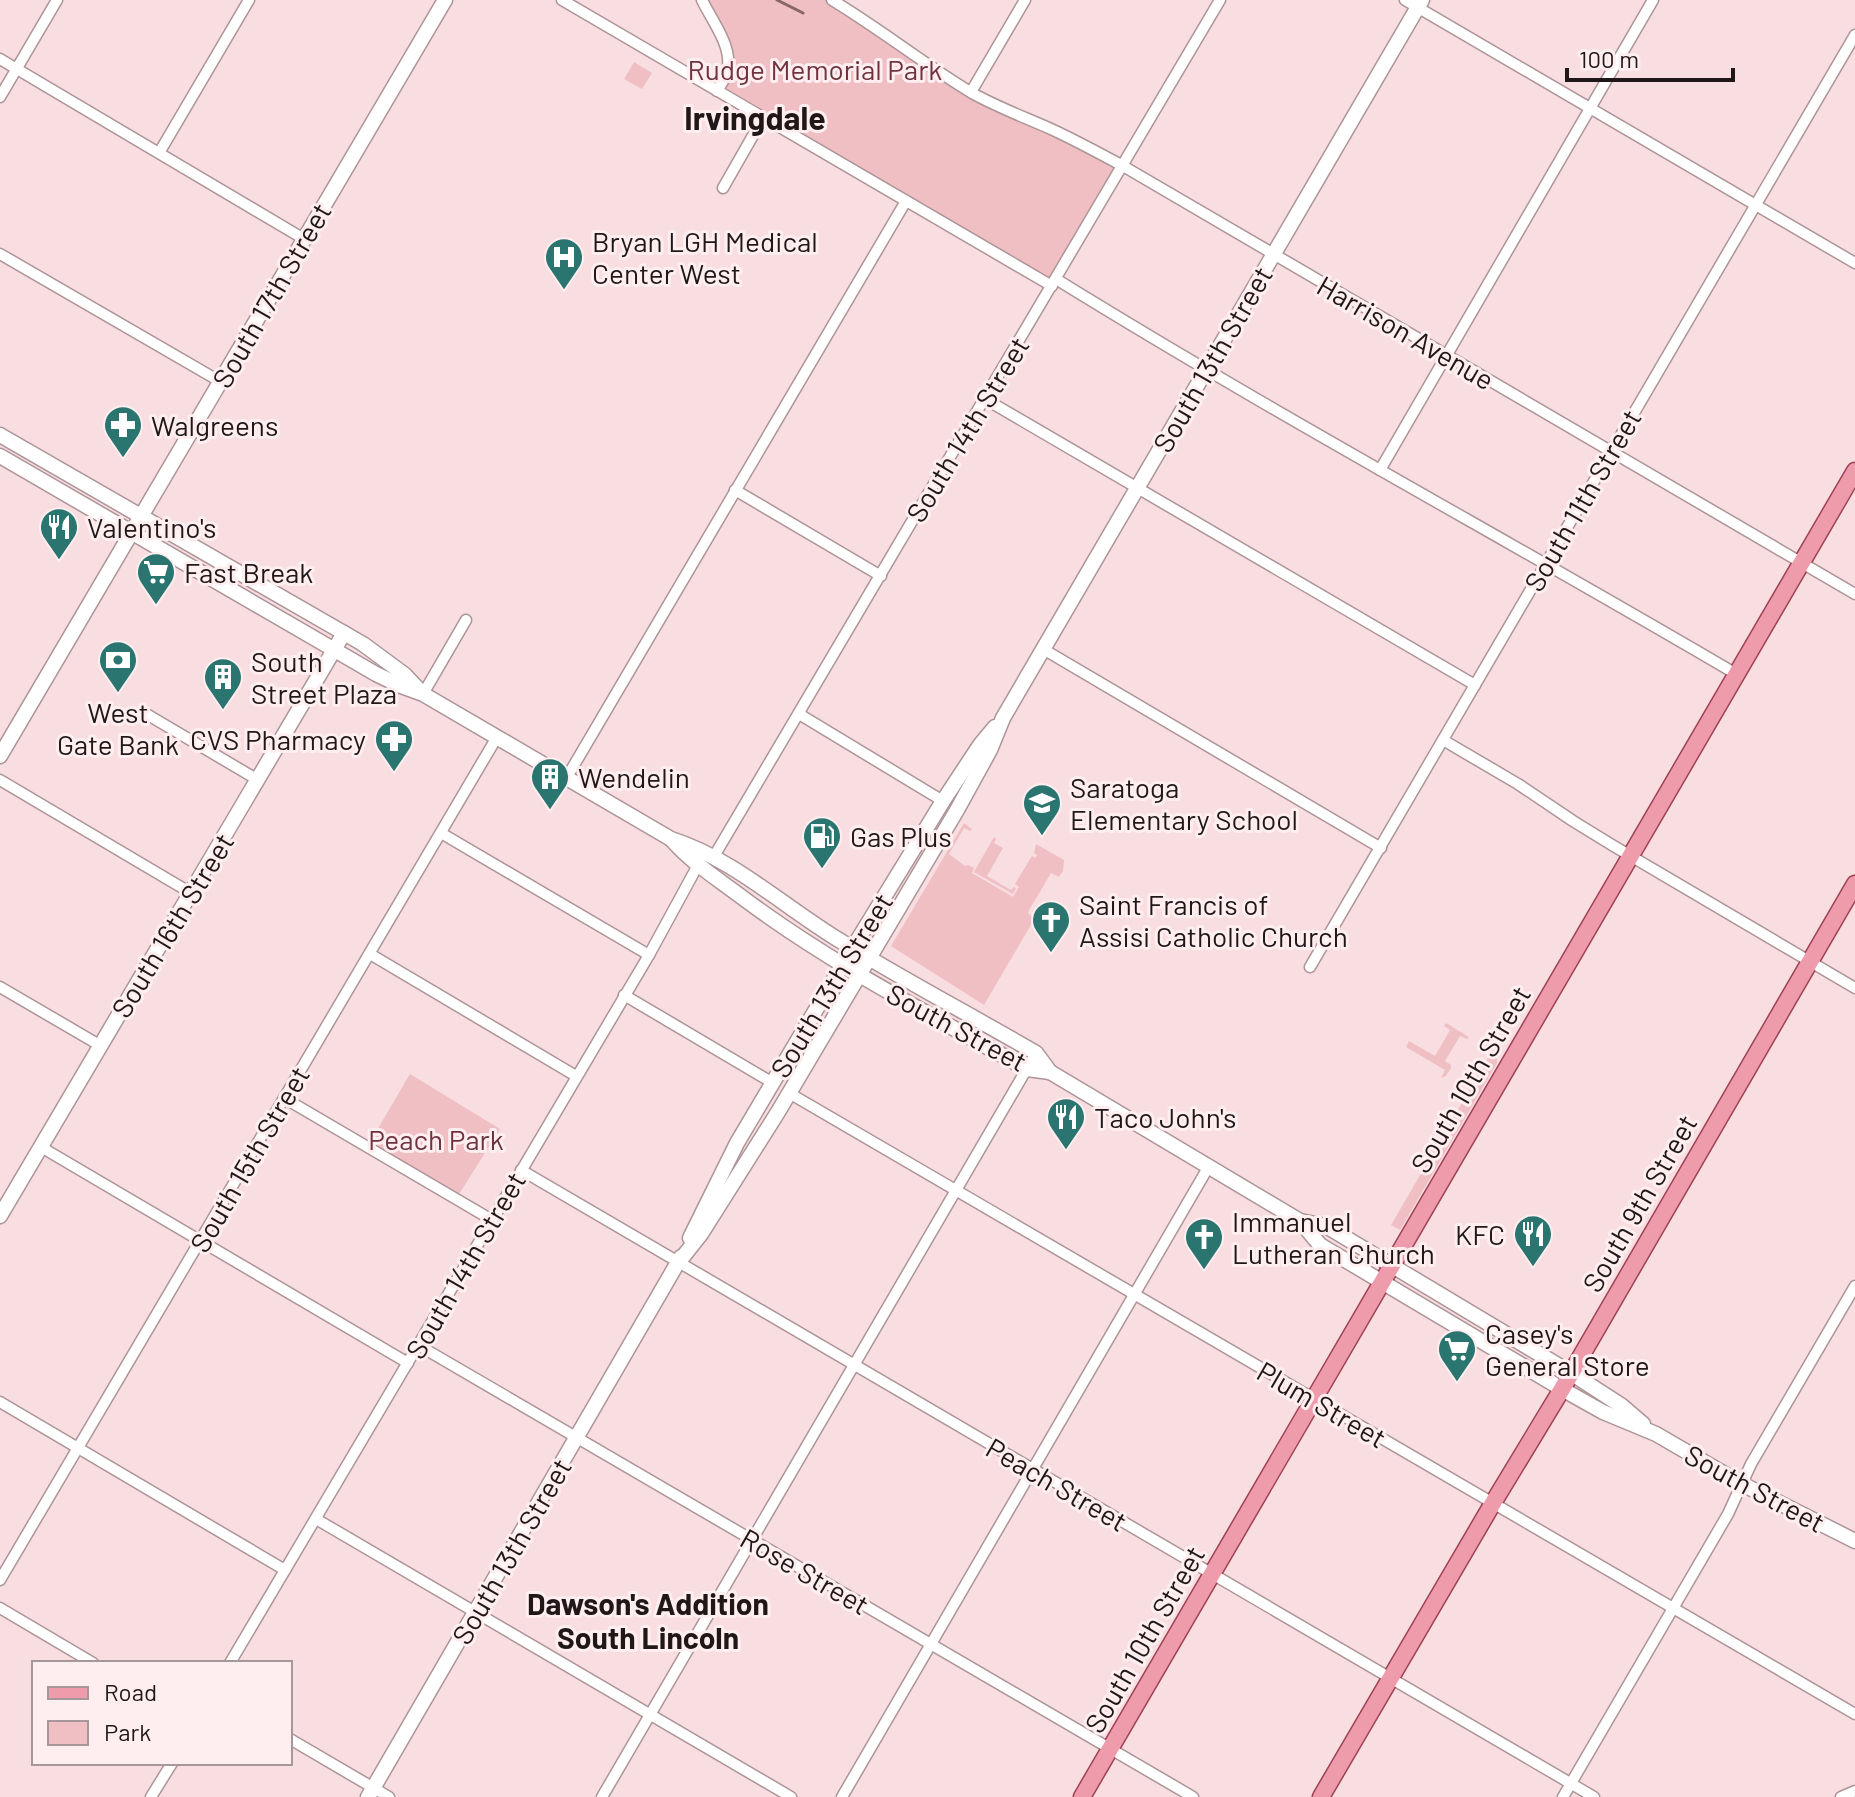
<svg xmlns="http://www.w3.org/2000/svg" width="1855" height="1797" viewBox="0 0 1855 1797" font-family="Barlow,sans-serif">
<rect width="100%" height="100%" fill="#f9dee1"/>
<!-- green -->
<g fill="#efbfc4">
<path d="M702,0h130l106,72 185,94 -71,120 -335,-195 11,-34z"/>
<path d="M634,62l18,11 -10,16 -18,-10z"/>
<path d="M964,823l8,6 -2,2 -6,-3 -15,26 16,12 3,-1 6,3 -2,5 41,24 6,-10 -4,-3 17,-28 3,2 2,-3 -3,-2 2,-9 28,16 -1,11 -4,6 -8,-4 -23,39 1,2 6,4 -51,87 -93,-59z"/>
<path d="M994,837l2,2 -2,4 9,5 -16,28 24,14 3,-3 2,1 -3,6 -39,-22z"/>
<path d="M1446,1023l23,14 -2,2 -7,-3 -15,25 6,4v3l-5,8 -5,2 4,-8 -39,-23 3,-6 26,15 15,-26 -6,-4z"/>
<path d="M1492,1051l5,5v7l-97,167 -9,-5z"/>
<path d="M410,1074l90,55 -44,70 -89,-52z"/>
</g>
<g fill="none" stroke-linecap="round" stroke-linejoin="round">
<!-- stream -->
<path stroke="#89666a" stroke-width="3" d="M777,0l26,13"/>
<defs>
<g id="minor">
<path d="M562,0l490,286"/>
<path d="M702,0c9,19 29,44 26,67 -1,9 -6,16 -11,24"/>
<path d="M832,0c48,29 92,64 140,93 25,14 52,24 79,36 24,11 48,24 72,37l732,428"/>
<path d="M1405,0l450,263"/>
<path d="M0,59l304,180"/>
<path d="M971,92l54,-92"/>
<path d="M0,97l57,-97"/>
<path d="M159,153l90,-153"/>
<path d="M723,188l40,-70"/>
<path d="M0,254l221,128"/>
<path d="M1056,279c223,138 454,262 680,395"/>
<path d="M985,399l490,286"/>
<path d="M1380,470l273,-470"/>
<path d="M735,490l146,86"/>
<path d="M1043,649l338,199"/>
<path d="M423,694l43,-74"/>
<path d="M143,712l115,68"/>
<path d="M799,714l144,87"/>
<path d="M1443,740l75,44 55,37 39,24 243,143"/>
<path d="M567,777l339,-576"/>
<path d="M0,780l191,113"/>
<path d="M441,833l208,122"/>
<path d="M713,858l507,-858"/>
<path d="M370,954l206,122"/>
<path d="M1310,967l545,-932"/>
<path d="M0,987l101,59"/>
<path d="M624,995l149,88"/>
<path d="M789,1093l1066,621"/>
<path d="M284,1098l208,122"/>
<path d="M41,1147l367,216"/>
<path d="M521,1170l1073,627"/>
<path d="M418,1345l775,452"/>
<path d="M0,1402l285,168"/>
<path d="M316,1519l475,278"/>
<path d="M0,1580l497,-843"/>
<path d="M0,1608l93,55"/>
<path d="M230,1663l419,-708 49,-90"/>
<path d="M290,1739l99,58"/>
<path d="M151,1797l21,-34"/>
<path d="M602,1797l434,-744"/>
<path d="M842,1797l367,-631"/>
<path d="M1563,1797l165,-283 23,-50 104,-178"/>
<path d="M1841,1797l14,-6"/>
</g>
<g id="secondary">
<path d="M0,435l363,209 42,31 15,16"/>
<path d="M0,456l376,218 25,12 22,8 248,145c60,19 110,65 163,98 66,41 135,77 202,116l14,19 250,149 20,24 242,144 41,23 53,22 86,50 113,57"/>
<path d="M0,756l445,-756"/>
<path d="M672,840c20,23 46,39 71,58 88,66 188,117 284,171l23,3"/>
<path d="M0,1216l344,-583"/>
<path d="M1300,1221l26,5 245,147 51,33 21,18"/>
<path d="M690,1238l47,-95 106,-179 100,-163 37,-56 15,-18"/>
<path d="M678,1263l23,-29 77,-122 179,-302 33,-60 13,-32 419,-718"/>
<path d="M368,1797l313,-540"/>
</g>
<g id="primary">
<path d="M1082,1797l773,-1326"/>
<path d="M1321,1797l172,-294 69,-114 293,-505"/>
</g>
</defs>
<!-- minor casing -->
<use href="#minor" stroke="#ad9497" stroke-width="13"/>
<!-- secondary casing -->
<use href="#secondary" stroke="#ad9497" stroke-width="17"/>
<!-- primary casing -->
<use href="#primary" stroke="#9e4254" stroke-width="19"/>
<!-- minor -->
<use href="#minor" stroke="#fff" stroke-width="10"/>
<!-- secondary -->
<use href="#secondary" stroke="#fff" stroke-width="14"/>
<!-- primary -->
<use href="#primary" stroke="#ee9bac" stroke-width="16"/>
</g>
<!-- icons -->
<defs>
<symbol id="hospital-pin" viewBox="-11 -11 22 30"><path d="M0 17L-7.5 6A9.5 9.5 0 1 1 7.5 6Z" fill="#2b7571" stroke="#ffeef0"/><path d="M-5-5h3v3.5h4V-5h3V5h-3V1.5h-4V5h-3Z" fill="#fff"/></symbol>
<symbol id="pharmacy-pin" viewBox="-11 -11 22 30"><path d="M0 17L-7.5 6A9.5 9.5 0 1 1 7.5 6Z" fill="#2b7571" stroke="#ffeef0"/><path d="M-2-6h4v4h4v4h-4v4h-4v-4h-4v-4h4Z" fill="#fff"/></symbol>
<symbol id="restaurant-pin" viewBox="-11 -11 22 30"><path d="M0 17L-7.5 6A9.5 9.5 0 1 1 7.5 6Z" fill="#2b7571" stroke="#ffeef0"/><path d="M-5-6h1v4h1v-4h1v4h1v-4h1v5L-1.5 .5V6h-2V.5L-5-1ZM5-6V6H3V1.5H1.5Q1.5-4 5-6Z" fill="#fff"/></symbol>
<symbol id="supermarket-pin" viewBox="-11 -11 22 30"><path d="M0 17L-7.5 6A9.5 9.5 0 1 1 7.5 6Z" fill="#2b7571" stroke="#ffeef0"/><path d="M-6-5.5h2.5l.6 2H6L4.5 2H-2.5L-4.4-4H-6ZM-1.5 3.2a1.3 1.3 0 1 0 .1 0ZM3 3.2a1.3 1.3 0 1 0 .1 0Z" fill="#fff"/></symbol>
<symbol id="bank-pin" viewBox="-11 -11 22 30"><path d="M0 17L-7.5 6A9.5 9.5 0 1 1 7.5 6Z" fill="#2b7571" stroke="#ffeef0"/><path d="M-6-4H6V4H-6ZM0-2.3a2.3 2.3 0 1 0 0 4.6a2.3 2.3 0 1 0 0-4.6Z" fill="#fff"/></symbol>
<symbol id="building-pin" viewBox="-11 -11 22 30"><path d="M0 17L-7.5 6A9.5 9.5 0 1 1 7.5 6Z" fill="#2b7571" stroke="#ffeef0"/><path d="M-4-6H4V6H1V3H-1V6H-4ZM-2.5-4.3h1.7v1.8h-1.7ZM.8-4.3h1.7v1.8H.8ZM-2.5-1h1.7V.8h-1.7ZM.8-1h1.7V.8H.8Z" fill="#fff"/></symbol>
<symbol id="school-pin" viewBox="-11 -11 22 30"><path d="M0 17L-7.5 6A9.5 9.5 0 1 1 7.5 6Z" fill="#2b7571" stroke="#ffeef0"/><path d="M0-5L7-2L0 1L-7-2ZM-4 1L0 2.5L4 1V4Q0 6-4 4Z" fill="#fff"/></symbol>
<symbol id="fuel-pin" viewBox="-11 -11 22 30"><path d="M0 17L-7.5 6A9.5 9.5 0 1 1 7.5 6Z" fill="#2b7571" stroke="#ffeef0"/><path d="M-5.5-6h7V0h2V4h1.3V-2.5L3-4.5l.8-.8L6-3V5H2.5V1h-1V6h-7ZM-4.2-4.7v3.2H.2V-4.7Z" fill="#fff"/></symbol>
<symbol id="church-pin" viewBox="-11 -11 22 30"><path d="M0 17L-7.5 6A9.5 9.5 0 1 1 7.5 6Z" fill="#2b7571" stroke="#ffeef0"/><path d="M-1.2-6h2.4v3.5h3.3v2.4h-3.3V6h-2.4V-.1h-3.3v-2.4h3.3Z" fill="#fff"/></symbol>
</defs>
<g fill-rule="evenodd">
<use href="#hospital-pin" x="542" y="235" width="44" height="60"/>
<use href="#pharmacy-pin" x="101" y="403" width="44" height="60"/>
<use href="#restaurant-pin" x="37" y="505" width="44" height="60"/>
<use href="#supermarket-pin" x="134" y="550" width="44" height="60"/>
<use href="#bank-pin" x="96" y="638" width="44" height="60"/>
<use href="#building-pin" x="201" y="655" width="44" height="60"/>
<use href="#pharmacy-pin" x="372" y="717" width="44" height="60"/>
<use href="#building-pin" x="528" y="755" width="44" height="60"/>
<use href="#school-pin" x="1020" y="781" width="44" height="60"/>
<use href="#fuel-pin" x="800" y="814" width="44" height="60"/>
<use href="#church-pin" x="1029" y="898" width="44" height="60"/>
<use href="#restaurant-pin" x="1044" y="1095" width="44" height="60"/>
<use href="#restaurant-pin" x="1511" y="1212" width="44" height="60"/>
<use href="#church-pin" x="1182" y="1215" width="44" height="60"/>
<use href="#supermarket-pin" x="1435" y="1327" width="44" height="60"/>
</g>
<g text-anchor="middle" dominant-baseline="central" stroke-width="6" stroke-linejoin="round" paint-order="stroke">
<!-- park labels -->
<g font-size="28" fill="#70333e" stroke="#ffeef0">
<text x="815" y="69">Rudge Memorial Park</text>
<text x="436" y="1139">Peach Park</text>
</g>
<!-- poi labels -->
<g font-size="28" fill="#201718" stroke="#ffeef0" text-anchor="start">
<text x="592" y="241">Bryan LGH Medical<tspan x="592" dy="32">Center West</tspan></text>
<text x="151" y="425">Walgreens</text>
<text x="87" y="527">Valentino's</text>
<text x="184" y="572">Fast Break</text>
<text x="251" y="661">South<tspan x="251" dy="32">Street Plaza</tspan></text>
<text x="118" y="712" text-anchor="middle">West<tspan x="118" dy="32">Gate Bank</tspan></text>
<text x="366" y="739" text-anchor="end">CVS Pharmacy</text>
<text x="578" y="777">Wendelin</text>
<text x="1070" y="787">Saratoga<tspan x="1070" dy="32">Elementary School</tspan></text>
<text x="850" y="836">Gas Plus</text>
<text x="1079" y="904">Saint Francis of<tspan x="1079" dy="32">Assisi Catholic Church</tspan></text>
<text x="1094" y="1117">Taco John's</text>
<text x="1232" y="1221">Immanuel<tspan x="1232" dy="32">Lutheran Church</tspan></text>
<text x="1505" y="1234" text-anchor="end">KFC</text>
<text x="1485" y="1333">Casey's<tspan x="1485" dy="32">General Store</tspan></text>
</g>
<!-- street labels -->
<g font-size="28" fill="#201718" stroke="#ffeef0">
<text transform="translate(271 295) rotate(-60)">South 17th Street</text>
<text transform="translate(1406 332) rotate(30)">Harrison Avenue</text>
<text transform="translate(1212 359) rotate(-60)">South 13th Street</text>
<text transform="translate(967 429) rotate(-59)">South 14th Street</text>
<text transform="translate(1582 500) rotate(-60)">South 11th Street</text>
<text transform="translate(172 925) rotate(-59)">South 16th Street</text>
<text transform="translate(831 985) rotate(-59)">South 13th Street</text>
<text transform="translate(957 1027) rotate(28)">South Street</text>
<text transform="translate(1470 1079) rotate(-60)">South 10th Street</text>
<text transform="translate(249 1159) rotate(-60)">South 15th Street</text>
<text transform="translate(1639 1203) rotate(-60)">South 9th Street</text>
<text transform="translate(465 1265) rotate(-60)">South 14th Street</text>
<text transform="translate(1322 1404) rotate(30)">Plum Street</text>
<text transform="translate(1057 1484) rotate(30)">Peach Street</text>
<text transform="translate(1755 1488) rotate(28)">South Street</text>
<text transform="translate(511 1551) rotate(-60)">South 13th Street</text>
<text transform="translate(805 1571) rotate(30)">Rose Street</text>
<text transform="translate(1144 1639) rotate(-60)">South 10th Street</text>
</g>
<!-- neighbourhood labels -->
<g font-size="30" font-weight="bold" fill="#201718" stroke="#ffeef0">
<text x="648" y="1603">Dawson's Addition<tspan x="648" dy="34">South Lincoln</tspan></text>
</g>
<!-- quarter labels -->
<g font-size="32" font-weight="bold" fill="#201718" stroke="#ffeef0">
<text x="755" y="117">Irvingdale</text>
</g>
</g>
<!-- legend -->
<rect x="32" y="1661" width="260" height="104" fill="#ffeef0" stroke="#a6989a" stroke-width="2"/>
<rect x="48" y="1687" width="40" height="12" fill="#ee9bac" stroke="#a6989a" stroke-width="2"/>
<text x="104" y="1701" font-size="24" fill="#201718">Road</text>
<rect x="48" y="1721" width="40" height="24" fill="#efbfc4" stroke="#a6989a" stroke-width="2"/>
<text x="104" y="1741" font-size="24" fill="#201718">Park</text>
<!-- scale -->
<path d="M1567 68v12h166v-12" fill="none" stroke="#201718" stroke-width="4"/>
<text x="1579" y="68" font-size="24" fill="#201718" stroke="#ffeef0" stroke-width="6" paint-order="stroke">100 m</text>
</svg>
